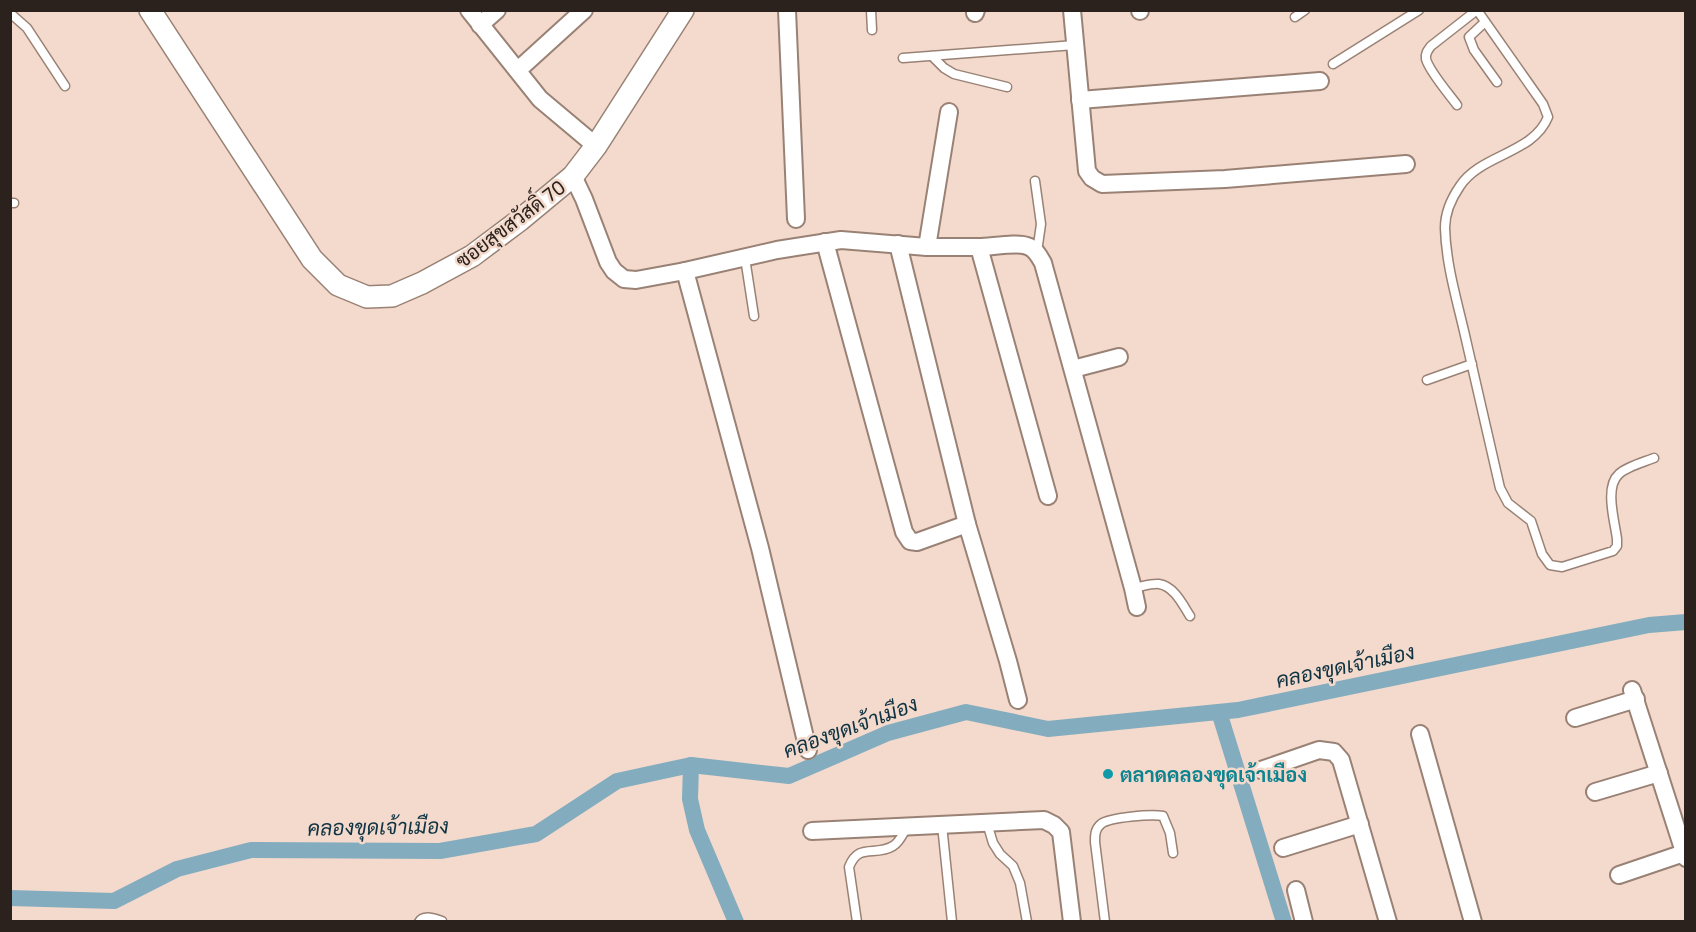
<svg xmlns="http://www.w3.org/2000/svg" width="1696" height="932" viewBox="0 0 1696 932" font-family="'Exo 2',Sarabun,sans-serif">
<rect width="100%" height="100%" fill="#f3dacc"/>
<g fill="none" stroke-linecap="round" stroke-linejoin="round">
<!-- canal -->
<g stroke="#84acbf" stroke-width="16">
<path d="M1219,712l65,210"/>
<path d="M691,765l-1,34 7,31 39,92"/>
<path d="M10,898l104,3 63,-32 74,-19 189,1 96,-17 81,-53 74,-16 98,11 99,-43 78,-21 82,17 190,-19 411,-85 37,-3"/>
</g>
<defs>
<g id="service">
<path d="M871,10l1,20"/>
<path d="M1477,10l66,94 5,13c-15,37 -67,37 -88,69 -9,13 -15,26 -15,42 1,35 11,69 19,103 12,52 24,104 36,157l8,15 23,18 11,33 8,11 12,2 51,-16 4,-5v-7c-2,-17 -13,-52 2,-65 7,-7 25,-12 35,-16"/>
<path d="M10,13l17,15 38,58"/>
<path d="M1295,17l10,-7"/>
<path d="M1485,22l-16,15 5,13 23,32"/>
<path d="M932,56l12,12 10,6 53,13"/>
<path d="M903,58l172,-13"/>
<path d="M1333,64l86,-54"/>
<path d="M1457,105c-8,-11 -28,-34 -31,-46 -1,-6 2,-9 5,-13l46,-36"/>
<path d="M1035,181l6,43 -4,28"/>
<path d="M10,203h4"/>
<path d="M745,258l9,58"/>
<path d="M1427,380l45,-16"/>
<path d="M1133,588c8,-1 18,-5 26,-4 15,2 24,21 31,32"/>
<path d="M987,823l6,20 7,11 13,12 7,17 7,39"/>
<path d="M942,825l10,97"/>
<path d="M419,922c5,-8 16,-3 23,-1"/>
<path d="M857,922l-8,-55c10,-25 26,-10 44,-21 7,-4 10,-13 14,-19"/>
<path d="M1105,922l-10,-80c0,-7 0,-13 6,-18 9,-7 51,-10 62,-8l7,17 3,20"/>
</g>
<g id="minor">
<path d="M469,10l71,89 56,47"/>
<path d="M787,10l9,209"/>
<path d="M1072,10l15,161 5,7 10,6 123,-5 181,-15"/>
<path d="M1140,10v1"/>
<path d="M975,13l1,-3"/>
<path d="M480,25l17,-15"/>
<path d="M518,70l66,-60"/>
<path d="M1080,100l240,-19"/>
<path d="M573,176l11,23 24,63 6,9 10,8 12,1 49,-9 92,-21 64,-10 86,7h52l69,249"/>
<path d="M825,242l79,290 6,9 7,1 50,-18"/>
<path d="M898,244l69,280 41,137 10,39"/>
<path d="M927,247l22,-135"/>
<path d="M979,247c11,0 39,-5 48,-1 8,2 12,10 16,17l90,325 4,19"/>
<path d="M685,271l75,277 48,202"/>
<path d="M1073,369l46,-12"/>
<path d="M1632,690l54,168"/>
<path d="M1575,718l61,-19"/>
<path d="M1420,734l53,188"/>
<path d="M1261,770l58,-20 15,2 7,8 47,162"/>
<path d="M1595,792l64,-19"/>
<path d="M812,831l232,-11 10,5 7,7 11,90"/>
<path d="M1283,848l77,-24"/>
<path d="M1619,875l65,-22"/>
<path d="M1296,890l8,32"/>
</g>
<path id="tertiary" d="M150,10l162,249 26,26 29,12 25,-1 30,-13 50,-27 48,-36 53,-44 23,-30 87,-136"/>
</defs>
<!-- service casing -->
<use href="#service" stroke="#998275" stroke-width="11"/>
<!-- minor casing -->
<use href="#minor" stroke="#998275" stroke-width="20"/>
<!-- tertiary casing -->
<use href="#tertiary" stroke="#998275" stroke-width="24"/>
<!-- service -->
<use href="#service" stroke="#fff" stroke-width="8"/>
<!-- minor -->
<use href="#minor" stroke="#fff" stroke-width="16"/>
<!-- tertiary -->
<use href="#tertiary" stroke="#fff" stroke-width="21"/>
</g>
<!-- markers -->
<circle fill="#0f9aa8" stroke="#f3dacc" stroke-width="2" cx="1108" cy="774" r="6"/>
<g text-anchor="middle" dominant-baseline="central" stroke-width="5" stroke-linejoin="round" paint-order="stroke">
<!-- street labels -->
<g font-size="20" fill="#2b221d" stroke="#f3dacc">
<text transform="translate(510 223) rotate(-37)">ซอยสุขสวัสดิ์ 70</text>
</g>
<!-- culture labels -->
<g font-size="20" font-weight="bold" fill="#0d838f" stroke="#f3dacc" text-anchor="start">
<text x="1120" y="774">ตลาดคลองขุดเจ้าเมือง</text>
</g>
<!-- water labels -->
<g font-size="21" font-style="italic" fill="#0f3342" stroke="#f3dacc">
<text transform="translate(1345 665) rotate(-12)">คลองขุดเจ้าเมือง</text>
<text transform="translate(850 726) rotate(-20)">คลองขุดเจ้าเมือง</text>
<text transform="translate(378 826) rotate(-1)">คลองขุดเจ้าเมือง</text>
</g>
</g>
<!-- border -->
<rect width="1696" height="932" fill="none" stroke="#2b221d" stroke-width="24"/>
</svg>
